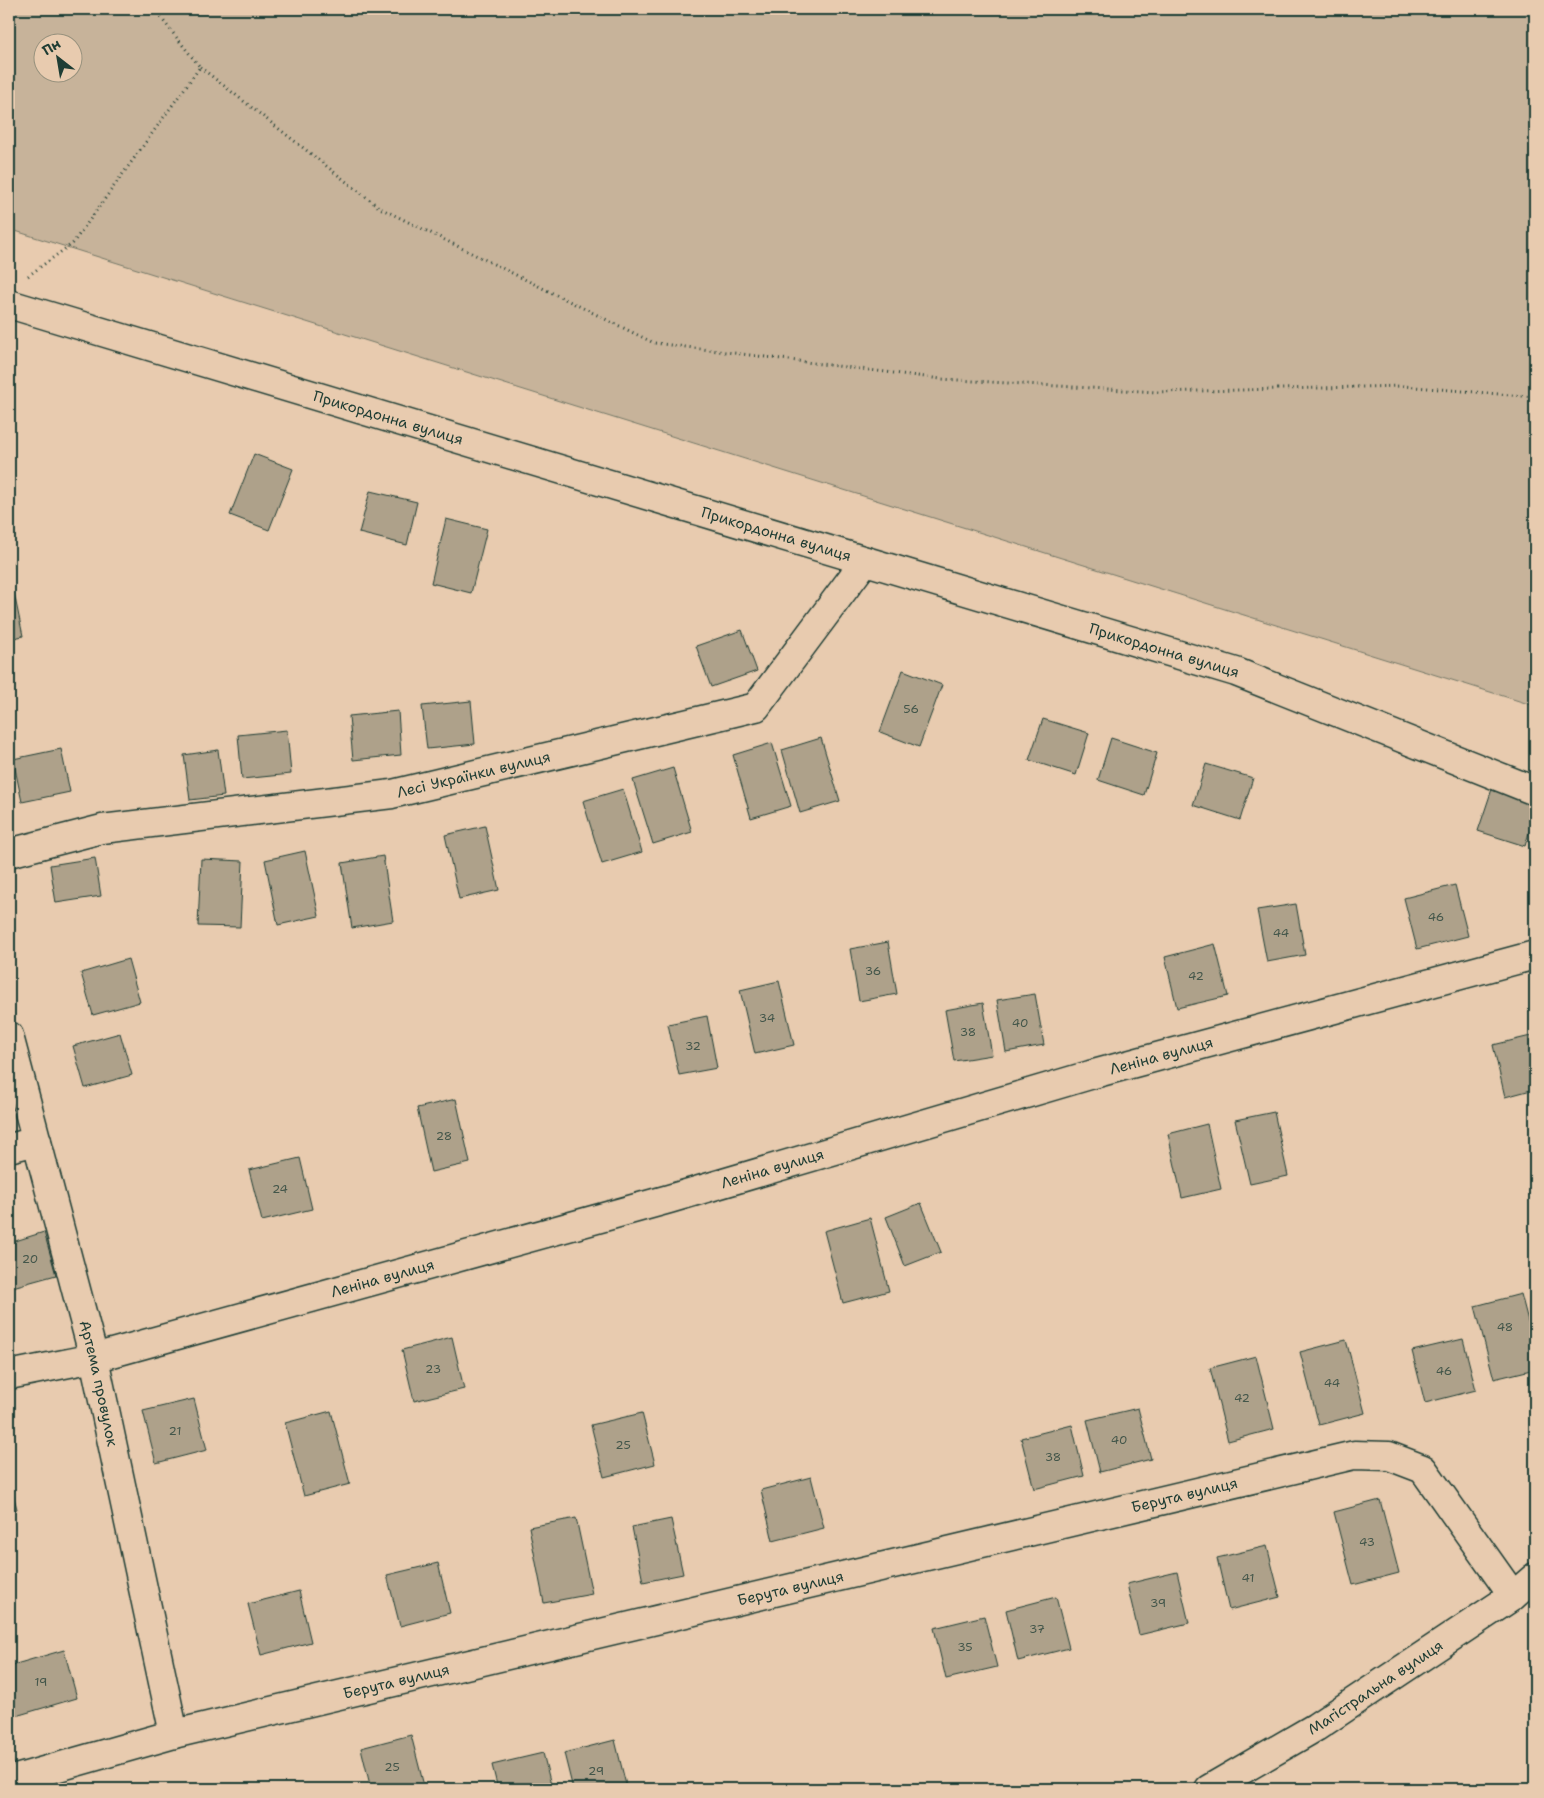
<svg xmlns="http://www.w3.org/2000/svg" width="1544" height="1798" viewBox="0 0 1544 1798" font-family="'Shantell Sans',sans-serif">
<rect width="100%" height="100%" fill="#e8cbaf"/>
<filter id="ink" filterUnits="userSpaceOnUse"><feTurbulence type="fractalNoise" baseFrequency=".02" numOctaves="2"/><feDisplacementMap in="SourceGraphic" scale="10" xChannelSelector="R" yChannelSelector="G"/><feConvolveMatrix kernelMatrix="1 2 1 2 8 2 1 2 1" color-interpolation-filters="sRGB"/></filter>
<g filter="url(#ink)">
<!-- green -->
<path fill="#c7b39a" stroke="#737867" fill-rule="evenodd" d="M9,9h1526v697l-1526,-477zM42,42h30v30h-30z"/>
<!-- building -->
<g fill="#aea18a" stroke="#1f3d34">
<path d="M254,454l39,15 -24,61 -39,-15z"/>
<path d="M370,491l47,11 -10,43 -48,-12z"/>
<path d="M446,519l41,10 -16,64 -40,-10z"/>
<path d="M9,551l3,17 -3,1z"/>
<path d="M14,593l9,43 -14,3v-45z"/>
<path d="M742,630l15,41 -46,16 -15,-41z"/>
<path d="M903,670l39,15 -23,62 -39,-15z"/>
<path d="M471,701l4,43 -48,5 -5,-43z"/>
<path d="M398,711l3,44 -48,5 -4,-44z"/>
<path d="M1043,719l46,14 -13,42 -47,-15z"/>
<path d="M287,730l4,44 -49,5 -4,-44z"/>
<path d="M821,738l19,63 -40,12 -18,-63z"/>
<path d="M1111,738l46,15 -13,42 -46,-15z"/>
<path d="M772,743l19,63 -40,12 -18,-63z"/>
<path d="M61,749l9,43 -48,10 -9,-43z"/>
<path d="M218,750l6,46 -34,4 -6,-45z"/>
<path d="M1206,764l47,14 -13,42 -47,-15z"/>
<path d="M673,768l19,64 -39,12 -20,-64z"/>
<path d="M623,789l19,63 -40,12 -19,-63z"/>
<path d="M1492,789l43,14v10l-10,33 -47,-15z"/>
<path d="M485,826l14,64 -40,9 -14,-64z"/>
<path d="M305,851l14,65 -41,9 -13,-65z"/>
<path d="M383,856l10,65 -41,7 -10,-65z"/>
<path d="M95,858l6,38 -45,7 -6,-38z"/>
<path d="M201,859l42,2 -3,66 -42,-1z"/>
<path d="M1455,885l13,51 -51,13 -13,-51z"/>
<path d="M1296,904l9,51 -38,7 -10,-52z"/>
<path d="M888,942l9,52 -38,7 -9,-52z"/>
<path d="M1215,944l13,52 -51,12 -12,-51z"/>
<path d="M128,959l12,43 -47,13 -12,-42z"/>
<path d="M779,981l15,64 -39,9 -15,-64z"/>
<path d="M1035,994l9,51 -38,7 -9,-52z"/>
<path d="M983,1003l9,52 -38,6 -9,-51z"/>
<path d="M707,1016l10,52 -38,7 -11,-51z"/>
<path d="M120,1033l12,42 -47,13 -12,-42z"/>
<path d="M1535,1035v54l-30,8 -12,-52z"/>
<path d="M456,1099l14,64 -39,9 -14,-64z"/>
<path d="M1274,1112l14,64 -38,8 -15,-64z"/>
<path d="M1207,1124l14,65 -39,9 -14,-64z"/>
<path d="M300,1158l12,51 -50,12 -13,-51z"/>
<path d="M921,1203l20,49 -36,14 -19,-49z"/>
<path d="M870,1218l19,73 -46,12 -19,-72z"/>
<path d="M44,1232l12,43 -47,13v-45z"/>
<path d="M1521,1294l14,54v21l-41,10 -19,-73z"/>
<path d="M452,1337l12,52 -50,12 -12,-51z"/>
<path d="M1463,1339l13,51 -51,13 -13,-52z"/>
<path d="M1346,1340l19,73 -46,12 -19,-73z"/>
<path d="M1256,1356l18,73 -46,12 -18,-73z"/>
<path d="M194,1399l13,51 -51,13 -13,-52z"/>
<path d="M1138,1408l13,51 -51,13 -13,-52z"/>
<path d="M331,1411l19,73 -46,12 -19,-73z"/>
<path d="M642,1413l13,51 -51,13 -13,-52z"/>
<path d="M1072,1425l12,51 -50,13 -13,-51z"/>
<path d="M811,1477l13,51 -51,13 -12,-51z"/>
<path d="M9,1478l8,31 -8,2z"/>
<path d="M1380,1500l19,73 -46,12 -19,-73z"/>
<path d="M576,1518l16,76 -48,9 -15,-76z"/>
<path d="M671,1519l12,55 -40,8 -11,-55z"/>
<path d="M1267,1546l13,51 -51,13 -12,-52z"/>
<path d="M438,1563l12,50 -50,13 -13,-51z"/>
<path d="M1177,1572l12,51 -50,12 -12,-51z"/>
<path d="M299,1591l12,51 -50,13 -13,-51z"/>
<path d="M1056,1597l13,51 -51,13 -12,-51z"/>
<path d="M984,1616l13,51 -51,12 -12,-51z"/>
<path d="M64,1650l13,48 -68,20v-52z"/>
<path d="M411,1735l13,51 -13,3h-40l-10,-41z"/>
<path d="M615,1740l12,49h-54l-9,-36z"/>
<path d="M543,1753l9,36h-54l-6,-24z"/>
</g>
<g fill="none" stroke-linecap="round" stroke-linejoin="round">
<defs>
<g id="minor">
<path id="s1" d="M9,304l1227,368 299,119"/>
<path id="s2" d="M9,853l93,-24 290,-35 364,-87 109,-146"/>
<path id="s3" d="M9,1036l85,322 80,376"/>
<path d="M9,1148l28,-7"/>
<path id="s4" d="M9,1375l85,-17 575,-159 421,-124 445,-120"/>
<path id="s5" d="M9,1781l165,-47 1180,-279 35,1 34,13 90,127"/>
</g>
<g id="major">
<path id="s6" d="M1209,1789l107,-62 197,-131 22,-19"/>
</g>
</defs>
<!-- minor casing -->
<use href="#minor" stroke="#1f3d34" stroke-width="31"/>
<!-- major casing -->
<use href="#major" stroke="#1f3d34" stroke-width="31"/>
<!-- path -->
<g stroke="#1f3d34" stroke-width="3" stroke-dasharray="1 4" stroke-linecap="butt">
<path d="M200,67l180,141 274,135 287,36 216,13 246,-6 132,11"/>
<path d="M28,276l45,-33 127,-176 -46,-58"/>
</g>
<!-- minor -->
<use href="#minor" stroke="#e8cbaf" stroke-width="28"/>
<!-- major -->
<use href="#major" stroke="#e8cbaf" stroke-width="28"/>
</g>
</g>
<g text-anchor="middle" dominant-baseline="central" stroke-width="5" stroke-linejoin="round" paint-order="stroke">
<!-- number labels -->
<g font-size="12" fill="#43564a">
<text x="911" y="709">56</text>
<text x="1436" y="917">46</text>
<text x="1281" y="933">44</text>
<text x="873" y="971">36</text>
<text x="1196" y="976">42</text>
<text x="767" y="1018">34</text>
<text x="1020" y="1023">40</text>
<text x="968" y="1032">38</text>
<text x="693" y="1046">32</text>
<text x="444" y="1136">28</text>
<text x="280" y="1189">24</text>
<text x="30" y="1259">20</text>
<text x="1505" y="1327">48</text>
<text x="433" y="1369">23</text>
<text x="1444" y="1371">46</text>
<text x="1332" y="1383">44</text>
<text x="1242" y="1398">42</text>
<text x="175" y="1431">21</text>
<text x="1119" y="1440">40</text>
<text x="623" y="1445">25</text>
<text x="1053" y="1457">38</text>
<text x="1367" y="1542">43</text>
<text x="1248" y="1578">41</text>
<text x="1158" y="1603">39</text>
<text x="1037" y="1629">37</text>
<text x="965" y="1647">35</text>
<text x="41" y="1682">19</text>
<text x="392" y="1767">25</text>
<text x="596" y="1771">29</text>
</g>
<!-- street labels -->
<g font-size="15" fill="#1f3d34" stroke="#e8cbaf">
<text stroke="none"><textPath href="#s1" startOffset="396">Прикордонна вулиця</textPath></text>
<text stroke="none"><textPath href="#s1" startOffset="801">Прикордонна вулиця</textPath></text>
<text stroke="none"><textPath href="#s1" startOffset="1206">Прикордонна вулиця</textPath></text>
<text stroke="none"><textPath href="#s2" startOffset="472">Лесі Українки вулиця</textPath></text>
<text stroke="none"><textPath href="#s4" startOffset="1196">Леніна вулиця</textPath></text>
<text stroke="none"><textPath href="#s4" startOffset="791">Леніна вулиця</textPath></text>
<text stroke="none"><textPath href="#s4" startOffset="386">Леніна вулиця</textPath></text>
<text stroke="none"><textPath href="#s3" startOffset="359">Артема провулок</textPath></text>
<text stroke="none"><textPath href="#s5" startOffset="1210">Берута вулиця</textPath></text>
<text stroke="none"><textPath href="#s5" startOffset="805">Берута вулиця</textPath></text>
<text stroke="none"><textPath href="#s5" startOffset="400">Берута вулиця</textPath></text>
<text stroke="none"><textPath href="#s6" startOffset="195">Магістральна вулиця</textPath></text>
</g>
</g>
<!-- margin -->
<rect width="1544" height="1798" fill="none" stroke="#e8cbaf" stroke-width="30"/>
<rect x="15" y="15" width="1514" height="1768" fill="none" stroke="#1f3d34" stroke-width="2" filter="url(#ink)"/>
<!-- north arrow -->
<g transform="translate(58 58) rotate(329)"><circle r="24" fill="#e8cbaf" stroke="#98927e"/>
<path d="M0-4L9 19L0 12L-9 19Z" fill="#1f3d34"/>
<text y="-8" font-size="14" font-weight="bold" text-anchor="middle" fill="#1f3d34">Пн</text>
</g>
</svg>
